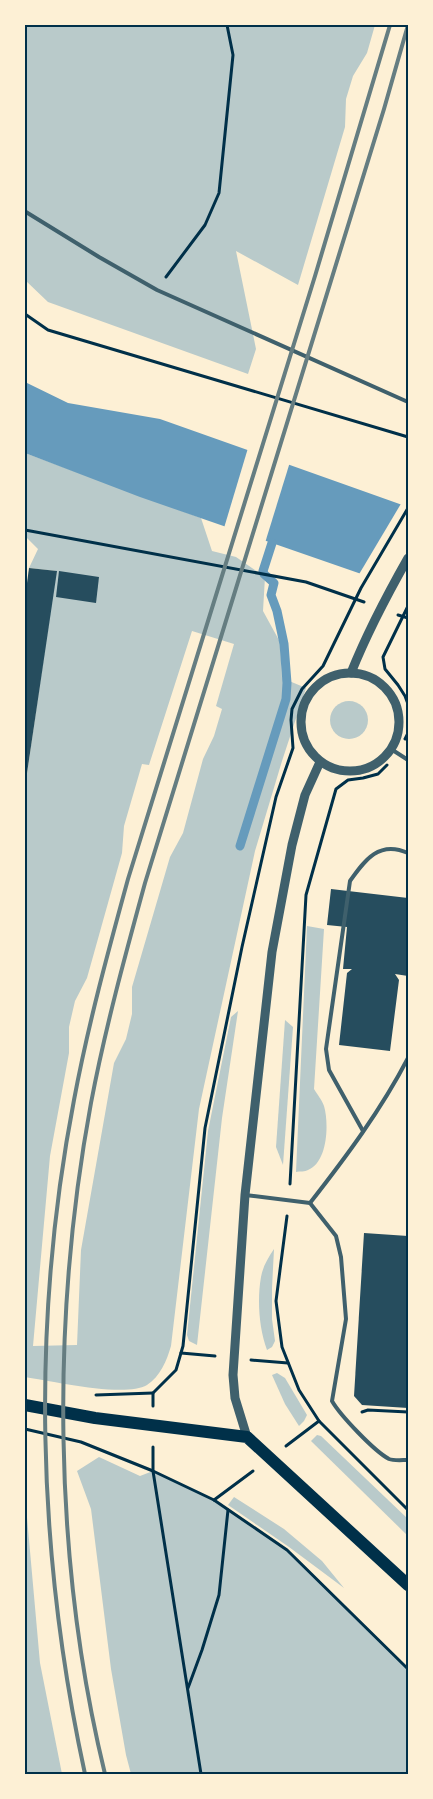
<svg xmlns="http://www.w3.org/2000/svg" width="433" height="1799" viewBox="0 0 433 1799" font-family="'Alegreya Sans',sans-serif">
<rect width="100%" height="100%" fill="#fdf0d5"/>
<!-- green -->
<g fill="#b9caca" fill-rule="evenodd">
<path d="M25,25h350l-8,28 -14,23 -7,23 -1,28 -47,158 -62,-34 20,98 -8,25 -200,-72 -23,-22z"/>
<path d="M25,453l176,65 11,33 24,6 29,20 -2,34 17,31 2,36 24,10 -24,73 -27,90 -56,258 -28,237c-4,14 -11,31 -24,39 -22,13 -95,-4 -122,-8v-589l31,-217 -27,-3 9,-19 -13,-13zM192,631l42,13 -18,62 6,3 -8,27 -11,23 -20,74 -13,24 -38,130v27l-6,25 -12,24 -33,187 -4,95 -44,1 17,-190 19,-103v-26l6,-26 12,-23 35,-125 2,-27 18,-62 7,1z"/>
<circle cx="349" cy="720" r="19"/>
<path d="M307,926l17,3 -10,160c3,5 8,11 10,17 5,17 4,56 -16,64 -3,2 -8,1 -12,2z"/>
<path d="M238,1011l-16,107 -25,227 -8,-4 -2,-6 21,-204 23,-114z"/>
<path d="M285,1020l8,7 -10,138 -7,-18z"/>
<path d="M274,1249l-2,39v31l3,22 -3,6 -5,3c-8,-22 -10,-50 -6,-73 2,-11 7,-19 13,-28z"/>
<path d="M277,1373l8,5 22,37 -3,6 -5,5 -14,-22 -13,-29z"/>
<path d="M317,1435l4,1 87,83v17l-97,-95z"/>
<path d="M99,1457l41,19 13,-5 61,29 73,50 121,119v105h-277l-5,-19 -15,-86 -20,-160 -14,-38z"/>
<path d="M25,1495l15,168 22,111h-37z"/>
<path d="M234,1497l50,32 38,32 22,27 -55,-41 -61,-42z"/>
</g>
<!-- water -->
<path fill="#669bbc" d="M25,382l43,21 92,16 248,88 -38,70 -230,-80 -115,-44z"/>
<!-- pier -->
<g fill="#fdf0d5">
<path d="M248,448l42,14 -25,81 -41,-15z"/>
<path d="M402,502l6,2v90l-50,-18z"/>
</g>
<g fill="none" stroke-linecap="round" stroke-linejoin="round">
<!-- stream -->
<path stroke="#669bbc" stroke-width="9" d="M240,846l46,-147 1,-16 -3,-39 -7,-33 -6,-16 3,-12 -10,-9 -1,-3 9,-28"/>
</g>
<!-- building -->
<g fill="#264d5e">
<path d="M29,568l28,3 -31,209 -1,-182z"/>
<path d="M59,571l40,6 -3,26 -40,-6z"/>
<path d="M331,889l77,9v78l-13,-2 4,6 -9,71 -51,-6 8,-72 5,-4h-9l4,-42 -20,-2z"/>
<path d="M364,1233l44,3v172l-46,-3 -8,-9z"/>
</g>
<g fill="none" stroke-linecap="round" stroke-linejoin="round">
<!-- path -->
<g stroke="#003049" stroke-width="3">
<path d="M166,277l39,-52 14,-32 14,-138 -6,-30"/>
<path d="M25,314l23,16 360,107"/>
<path d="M25,530l281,52 58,20"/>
<path d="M408,606l-25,51 2,12 13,16 7,11 3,8"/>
<path d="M398,615l10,3"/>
<path d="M405,739l3,-6"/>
<path d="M290,1184l16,-289 30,-106 12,-9 15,-2 15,-4 9,-9"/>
<path d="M287,1216l-11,85 6,46 17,43 20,31 89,89"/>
<path d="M181,1353l34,3"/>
<path d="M251,1360l37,3"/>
<path d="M96,1395l57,-2"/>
<path d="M153,1406v-13l23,-23 7,-24 22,-218 37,-181 34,-150 17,-49 -2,-28 1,-11 10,-20 21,-23 38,-78 47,-80"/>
<path d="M362,1412l6,-2 40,2"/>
<path d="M25,1429l56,13 72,29 61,29 73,50 121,119"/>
<path d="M286,1446l33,-25"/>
<path d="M153,1447v24l48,303"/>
<path d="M214,1500l39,-29"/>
<path d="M188,1688l14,-38 17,-55 9,-85"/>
</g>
<!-- service -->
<g stroke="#3f606c" stroke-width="4">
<path d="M26,212l73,45 58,33 251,112"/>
<path d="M391,749l17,11"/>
<path d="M363,1131l-34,-61 -3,-21 24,-168c15,-21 29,-41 58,-28"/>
<path d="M245,1195l65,8 26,33 5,21 5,62 -14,82c8,14 42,50 57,58 5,2 13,1 19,1"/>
<path d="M310,1203c36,-46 71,-93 98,-145"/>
</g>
<!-- tertiary -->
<g stroke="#3f606c" stroke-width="9">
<circle cx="350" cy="722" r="49"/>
<path d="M351,673c16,-40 36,-78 57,-115"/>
<path d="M247,1437l-12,-39 -2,-23 12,-180 27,-243 20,-107 13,-50 15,-33"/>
</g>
<!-- primary -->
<path stroke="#003049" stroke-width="12" d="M25,1405l70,13 152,19 161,148"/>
<!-- rail -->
<g stroke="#657d81" stroke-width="4">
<path d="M85,1774c-48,-221 -54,-451 -11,-674 14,-75 34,-148 54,-221l187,-603 75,-251"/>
<path d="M105,1774c-52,-213 -54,-455 -14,-671 14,-74 34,-147 54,-220l239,-774 24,-84"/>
</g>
</g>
<!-- border -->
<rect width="433" height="1799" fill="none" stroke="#fdf0d5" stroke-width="52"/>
<rect x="26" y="26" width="381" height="1747" fill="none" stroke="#003049" stroke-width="2"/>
</svg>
